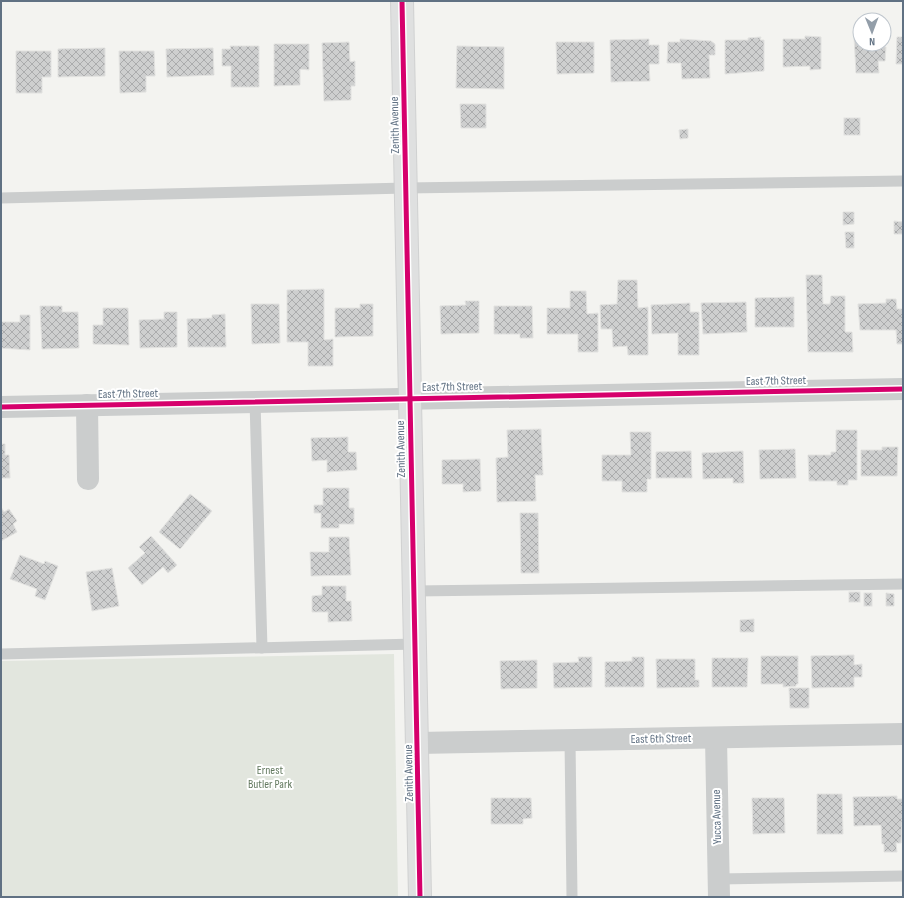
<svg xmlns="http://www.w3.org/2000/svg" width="904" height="898" viewBox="0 0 904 898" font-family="'Sofia Sans Condensed',sans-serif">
<defs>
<pattern id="building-cross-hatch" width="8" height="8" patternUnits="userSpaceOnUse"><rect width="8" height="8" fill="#cecfcf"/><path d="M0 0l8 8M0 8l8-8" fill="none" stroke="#abacad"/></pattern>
</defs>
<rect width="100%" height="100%" fill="#f3f3f0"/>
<!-- park -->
<path fill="#e2e6de" d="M394,654l4,243h-397v-236z"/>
<!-- building -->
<g fill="url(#building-cross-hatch)" stroke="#e2e2e0">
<path d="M860,35v9h18v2l8,1 -1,14h-7l1,12h-23l-2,-37z"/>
<path d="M805,36l16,1v32l-11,1v-4l-27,1v-28h22z"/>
<path d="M761,37l-1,3h4v31l-39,3v-34h23v-2z"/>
<path d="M897,37h6v27h-7z"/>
<path d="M649,39v6h10v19h-10l1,17 -39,1 -1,-42z"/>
<path d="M680,39l31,2 4,3v11h-6l1,23 -28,1 -1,-16h-14l1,-21h12z"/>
<path d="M349,42l1,20 5,-1v25h-4v14l-27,1 -2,-58z"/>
<path d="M556,42h38v31l-37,1z"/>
<path d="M274,44h35v26l-9,-1v16l-26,1z"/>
<path d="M230,46h29v41h-28v-21h-9v-17h9z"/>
<path d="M457,46l47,1v42l-48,-1z"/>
<path d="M105,48v28l-47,1v-28z"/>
<path d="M213,48l1,27 -47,2 -1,-28z"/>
<path d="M16,51h35v26h-9v16h-26z"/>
<path d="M119,51h35l1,25h-9v16l-26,1z"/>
<path d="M460,104h26v24h-25z"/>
<rect x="844" y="118" width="16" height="17"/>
<path d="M688,129v9l-8,1 -1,-9z"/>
<path d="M843,212h11v12l-11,1z"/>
<path d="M894,221l9,1v12h-9z"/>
<path d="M845,232h9v16h-8z"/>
<path d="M806,275h16l1,29h7l1,-8h14v36h7l1,20h-45z"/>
<path d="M618,280h19l1,28 10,-1v48h-20l-1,-9 -14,1 -1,-18h-11l-1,-24 17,-1z"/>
<path d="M324,289v51l9,-1v27h-25v-24h-21v-52z"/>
<path d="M570,291h16l1,23 11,-1v39h-20v-18h-31v-26h23z"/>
<path d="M794,297v30h-39v-29z"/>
<path d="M886,299h10l1,10h6v35h-6l-1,-14h-36l-2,-26 28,-1z"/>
<path d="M465,301h14v32l-38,1 -1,-28 26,-1z"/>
<path d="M746,302l1,30 -44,2 -2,-31z"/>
<path d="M690,303v9h9v43h-21v-22l-26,1 -1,-29z"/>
<path d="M251,304h28l1,39 -28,1z"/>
<path d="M360,304h13v32l-38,1v-29h25z"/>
<path d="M40,306h22v6h16l1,36 -37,1z"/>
<path d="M494,306h38l1,32h-13v-4h-26z"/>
<path d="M103,308h25l1,37 -36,-1v-19h10z"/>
<path d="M164,312h13v35l-37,1 -1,-28 25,-1z"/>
<path d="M225,314l1,33h-38l-1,-28 25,-1v-3z"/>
<path d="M20,315h10v35l-29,-2v-26h19z"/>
<path d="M541,429l2,46h-8l1,26 -39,1 -1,-44 12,-1 -1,-27z"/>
<path d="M836,430h21v50h-9v5h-11v-4h-28l-1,-26h23v-3h5z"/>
<path d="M630,432h21v47h-4v13h-25v-11h-20v-26h29z"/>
<path d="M348,437v15h8l1,18 -30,2v-12l-15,1 -1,-23z"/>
<path d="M1,444h4v11h4l1,23h-9z"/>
<path d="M882,447h16l-1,29h-36v-26h21z"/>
<path d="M795,449l1,29 -36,1 -1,-29z"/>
<path d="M691,451l1,27h-36v-26z"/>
<path d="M743,451l1,32h-11v-5l-30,1 -1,-26z"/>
<path d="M480,459l1,32 -18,1v-8h-21v-24z"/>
<path d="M323,488h26v20h5v16h-15v4h-18v-15h-7v-8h9z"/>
<path d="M190,494l22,17 -32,38 -21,-17z"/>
<path d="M1,507l3,5 5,-3 8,12 -4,3 4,8 -16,9z"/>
<path d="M520,513h18l1,60h-18z"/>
<path d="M151,536l26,29 -9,8 -5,-6 -21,18 -14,-17 17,-15 -6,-6z"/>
<path d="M329,537h20l2,38 -40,1 -1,-24h19z"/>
<path d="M20,555l24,9 1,-3 13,5 -13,34 -10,-4 2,-7 -27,-10z"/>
<path d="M112,568l7,38 -27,5 -6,-39z"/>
<path d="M322,586h24v15h5l1,20 -24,1v-10h-16v-16l10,-1z"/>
<rect x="849" y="592" width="11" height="10"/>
<rect x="864" y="593" width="8" height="13"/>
<path d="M886,593l8,1v12h-8z"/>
<path d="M754,619v13h-14v-12z"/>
<path d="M854,655v10l8,-1v13h-8v10l-42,1 -1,-32z"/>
<path d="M761,656h37v28h-2v2l-13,1v-3h-22z"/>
<path d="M578,657h14v30l-38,1 -1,-25 26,-1z"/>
<path d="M632,657h12v30h-39v-25l27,-1z"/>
<path d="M712,658h36l-1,29h-35z"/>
<path d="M656,659h39v21h4v7l-42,1z"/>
<path d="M537,660v28l-36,1 -1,-28z"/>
<path d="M789,688h20v20h-19z"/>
<path d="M817,794h25l1,40h-26z"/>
<path d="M897,796v3h6l-2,44h-5l1,9h-13v-8h-2l-1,-19 -27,1 -1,-29z"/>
<path d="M491,798h40l1,20 -9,1v5h-32z"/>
<path d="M752,798h32l1,35 -32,1z"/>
</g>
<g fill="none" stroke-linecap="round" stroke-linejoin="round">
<defs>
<path id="secondary" d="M402,1l18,896"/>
</defs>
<!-- secondary casing -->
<use href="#secondary" stroke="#d0d1d1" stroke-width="24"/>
<!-- lane -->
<g stroke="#cbcdcd" stroke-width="11">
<path d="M1,198l405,-10 497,-7"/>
<path d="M255,401l7,247"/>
<path d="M415,591l488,-7"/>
<path d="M1,654l415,-10"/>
<path d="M570,740l2,157"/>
<path d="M718,879l185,-3"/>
</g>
<!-- street -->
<g stroke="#cbcdcd" stroke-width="22">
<path d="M87,405l1,74"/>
<path d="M1,407l902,-18"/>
<path d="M716,738l3,159"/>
<path d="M418,743l485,-9"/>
</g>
<!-- secondary -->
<use href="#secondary" stroke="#dfe0e0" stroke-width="22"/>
<defs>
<g id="cycleway">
<path d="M402,1l18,896"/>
<path d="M1,407l902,-18"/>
</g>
</defs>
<!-- cycleway casing -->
<use href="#cycleway" stroke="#fff" stroke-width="8"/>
<!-- cycleway -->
<use href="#cycleway" stroke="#d6006c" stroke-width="5"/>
</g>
<g text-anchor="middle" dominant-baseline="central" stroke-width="4" stroke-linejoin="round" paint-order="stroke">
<!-- street labels -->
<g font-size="12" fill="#607183" stroke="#fff">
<text transform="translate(395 125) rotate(-91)">Zenith Avenue</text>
<text transform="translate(776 381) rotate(-1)">East 7th Street</text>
<text transform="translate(452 387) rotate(-1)">East 7th Street</text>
<text transform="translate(128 394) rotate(-1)">East 7th Street</text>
<text transform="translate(401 449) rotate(-91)">Zenith Avenue</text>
<text transform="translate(661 739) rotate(-1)">East 6th Street</text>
<text transform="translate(409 773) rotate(-91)">Zenith Avenue</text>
<text transform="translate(717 817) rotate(-91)">Yucca Avenue</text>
</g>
<!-- park labels -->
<g font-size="12" fill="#63795f" stroke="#fff">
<text x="270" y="770">Ernest<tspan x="270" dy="14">Butler Park</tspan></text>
</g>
</g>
<!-- border -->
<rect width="904" height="898" fill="none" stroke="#607183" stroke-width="4"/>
<!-- north arrow -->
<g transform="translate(872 32) rotate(179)"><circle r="19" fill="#ffffff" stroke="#bfc6cd"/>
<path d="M0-3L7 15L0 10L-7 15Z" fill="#939ea9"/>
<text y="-6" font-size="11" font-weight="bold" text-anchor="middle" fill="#607183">N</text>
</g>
</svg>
